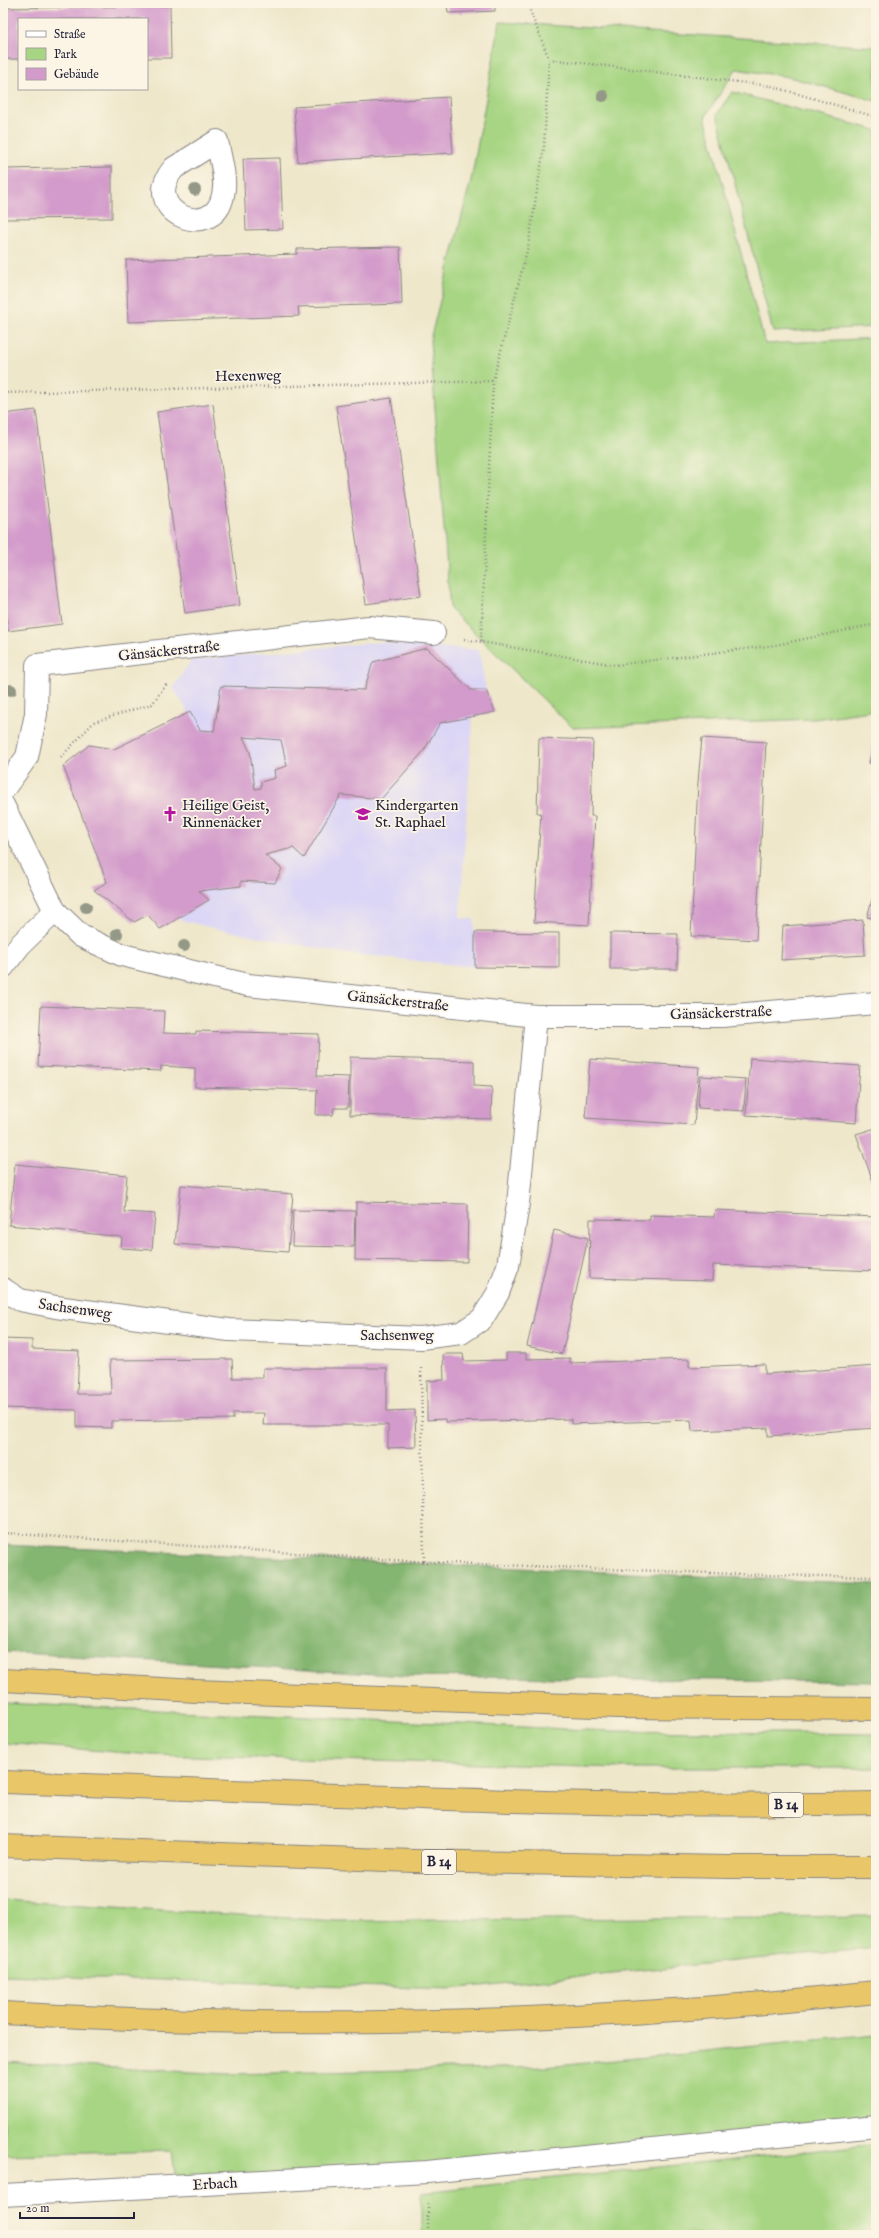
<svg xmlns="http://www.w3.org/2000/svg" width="879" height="2238" viewBox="0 0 879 2238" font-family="'IM FELL English',serif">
<rect width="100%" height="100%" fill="#fcf5e5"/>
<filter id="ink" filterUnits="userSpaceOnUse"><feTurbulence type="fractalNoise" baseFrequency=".025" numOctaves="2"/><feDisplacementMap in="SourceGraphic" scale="8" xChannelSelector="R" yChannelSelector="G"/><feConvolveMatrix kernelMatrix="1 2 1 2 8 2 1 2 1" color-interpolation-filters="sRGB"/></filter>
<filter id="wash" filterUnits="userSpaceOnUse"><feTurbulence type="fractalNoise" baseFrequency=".012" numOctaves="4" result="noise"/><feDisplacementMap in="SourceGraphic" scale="16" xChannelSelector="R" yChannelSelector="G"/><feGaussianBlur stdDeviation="0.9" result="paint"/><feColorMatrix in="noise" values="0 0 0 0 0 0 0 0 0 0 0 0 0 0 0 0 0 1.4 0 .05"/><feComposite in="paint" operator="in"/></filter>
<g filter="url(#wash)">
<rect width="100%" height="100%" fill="#eee7ca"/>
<!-- built -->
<path fill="#dcd6f6" d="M381,642l98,8 7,40 9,22 -22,5 -13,201 14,1 1,48 -133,-14 -125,-24 -40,-10 32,-19 -10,-9 42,-5v-5l34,2 7,-14 -17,-14 -15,-103 -7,-15 -43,-7 -27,-42 18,-28z"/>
<!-- green -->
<g fill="#a7d583" stroke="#647c5f">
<path d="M500,22l376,25v54l-87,-24 -53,-8 -31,48 60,227 111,-6v372l-62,9 -241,9 -123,-119 -20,-269 42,-164z"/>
<path d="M732,92l144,38v197l-103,5 -56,-218z"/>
<path d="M3,1703l608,28 265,3v34h-252l-472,-13 -149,-12z"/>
<path d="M3,1900l334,21 539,-5v31l-426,42 -447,-14z"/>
<path d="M876,2034v83l-346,40 -354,25 -4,-31 -169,4v-93l225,12 318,-7z"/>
<path d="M876,2144v91h-454v-43z"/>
</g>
<!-- forest -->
<path fill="#85b671" stroke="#546c56" d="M3,1545l873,39v98l-469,-6 -404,-24z"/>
<g id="blocks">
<!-- building -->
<g fill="#d39bcb" fill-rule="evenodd">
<path d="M447,3h48v8l-47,2z"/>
<path d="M170,6l1,52h-24v-39h-128v40h-12l-1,-51z"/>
<path d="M449,97l4,56 -155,9 -4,-55z"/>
<path d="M280,158l3,71 -37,1 -3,-71z"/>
<path d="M112,167v51l-107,1 -1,-50z"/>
<path d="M400,247l2,57 -104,3 1,9 -171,6 -2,-62 171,-6v-5z"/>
<path d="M391,398l30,198 -55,8 -30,-198z"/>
<path d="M213,404l27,201 -55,8 -28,-201z"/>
<path d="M36,410l26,214 -54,7 -5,-41v-176z"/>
<path d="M427,648l44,42h15l9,22 -55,11 -17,29 -42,47 -40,-4 -37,63 -11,-10 -28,7 17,14 -7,14 -34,-2v5l-42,5 10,9 -49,29 -12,-14 -14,7 -40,-32 13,-8 -44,-116 26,-21 25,4 76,-37 10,18 14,1 7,-45 143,4 9,-28zM243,737l38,3 6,26 -13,4 1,8 -14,4v6l-6,1 -5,-37z"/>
<path d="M539,738l54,2 -2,76h4l-6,109 -55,-3 7,-109h-4z"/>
<path d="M702,738l64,4 -10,198 -65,-4 7,-154z"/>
<path d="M874,742l2,1v22l-7,-2z"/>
<path d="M876,886v33l-9,-2z"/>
<path d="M863,920l2,35 -84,5 2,-34z"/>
<path d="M475,932l84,1v35l-84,-1z"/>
<path d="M610,933l68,1 -1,35h-67z"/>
<path d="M41,1006l123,5 -1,22 33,1v-3l123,3 -2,42 32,1 -1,31h-14l-1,7h-17l1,-25 -122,-3v-19l-34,-2v5l-123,-5z"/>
<path d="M350,1057l124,4v25l18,1 -1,32 -141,-4z"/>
<path d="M750,1058l110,8 -4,57 -110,-8z"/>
<path d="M590,1059l109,8 -5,58 -109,-7z"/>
<path d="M700,1076l46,3 -2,32 -46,-3z"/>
<path d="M876,1128v62l-20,-56z"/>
<path d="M15,1164l112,11 -3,37 31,2 -3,36 -31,-2 1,-11 -113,-12z"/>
<path d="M181,1185l112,9 -5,58 -113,-8z"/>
<path d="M356,1202l112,2 -1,58 -112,-2z"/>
<path d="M293,1210l62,1 -1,36 -62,-1z"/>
<path d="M715,1210l161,7v54l-163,-6 -1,16 -123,-3 1,-59 60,1v-5l64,2z"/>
<path d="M554,1230l34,8 -26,116 -35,-8z"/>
<path d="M3,1339l29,1v9l47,2 -2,43h34l-1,-34 122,-1 1,19h30v-10h124v43l28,-1 1,37 -28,1v-23h-125l1,-12h-31v6l-122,2v7l-34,-1v-17l-74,-2z"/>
<path d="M506,1353h20v6l44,-1v5l119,-4v8l76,-3v10l111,-8v62l-108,8v-8l-76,3 -1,-11 -120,4v-5l-126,3v-3l-18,1v-39l17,-1 -1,-26h20l1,7 42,-1z"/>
</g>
</g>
</g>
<g filter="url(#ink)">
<use href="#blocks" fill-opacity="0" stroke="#888482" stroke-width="1"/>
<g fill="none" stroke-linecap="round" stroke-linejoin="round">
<defs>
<g id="minor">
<path d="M217,141c3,16 10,38 6,54 -9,49 -86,16 -49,-27z"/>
<path d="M3,790l24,-33 9,-43 1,-49 332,-38 65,6"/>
<path d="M3,805l52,106 26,25 41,19 126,30 288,31h186l154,-13"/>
<path d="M3,967l17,-22 35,-34"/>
<path d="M3,1289l17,11 36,7 173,23 192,8 40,-5 21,-14 16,-26 10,-27 10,-62 18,-188"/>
<path d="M3,2195l424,-23 449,-46"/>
</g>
<g id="highway">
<path d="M3,1680l193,11 424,16 256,2"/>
<path d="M3,1782c291,10 582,28 873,21"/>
<path d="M3,1846l411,15 313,6h149"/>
<path d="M3,2013c290,17 584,11 873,-21"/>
</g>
</defs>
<!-- minor casing -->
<use href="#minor" stroke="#888482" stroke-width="24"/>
<!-- highway casing -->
<use href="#highway" stroke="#888482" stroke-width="24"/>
<!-- path -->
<g stroke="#888482" stroke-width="2.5" stroke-dasharray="1 3" stroke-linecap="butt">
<path d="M527,3l22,56"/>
<path d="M876,117l-105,-31 -222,-27 -5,88 -16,100 -35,134 -12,261 134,23 161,-20 100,-21"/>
<path d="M3,393l490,-12"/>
<path d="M464,639l17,3"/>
<path d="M61,757l33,-35 58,-18 16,-22"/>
<path d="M421,1368l3,194"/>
<path d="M3,1533l421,29 339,13 113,2"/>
<path d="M428,2204v31"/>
</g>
<!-- minor -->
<use href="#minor" stroke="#fff" stroke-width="22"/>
<!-- highway -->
<use href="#highway" stroke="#e9c769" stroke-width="22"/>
</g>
<!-- trees -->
<g fill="#949887">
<circle cx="603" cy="96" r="6"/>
<circle cx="195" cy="190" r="6"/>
<circle cx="11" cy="690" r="6"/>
<circle cx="86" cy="907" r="6"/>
<circle cx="117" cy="934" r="6"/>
<circle cx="184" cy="946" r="6"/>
</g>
</g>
<!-- icons -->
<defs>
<symbol id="church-bare" viewBox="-9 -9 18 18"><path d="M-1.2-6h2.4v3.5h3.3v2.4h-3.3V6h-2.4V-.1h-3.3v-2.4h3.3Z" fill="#b5179e" stroke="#fcf5e5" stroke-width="2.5" paint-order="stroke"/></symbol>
<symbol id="school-bare" viewBox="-9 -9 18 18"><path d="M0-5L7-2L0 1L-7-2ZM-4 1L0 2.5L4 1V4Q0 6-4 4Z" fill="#b5179e" stroke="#fcf5e5" stroke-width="2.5" paint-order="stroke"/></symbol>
</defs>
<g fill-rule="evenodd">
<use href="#church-bare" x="159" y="803" width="22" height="22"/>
<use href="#school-bare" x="352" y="803" width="22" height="22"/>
</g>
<g text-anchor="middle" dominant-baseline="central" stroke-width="3.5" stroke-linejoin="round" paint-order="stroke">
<!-- shield labels -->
<g fill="#fcf5e5" stroke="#63616e" stroke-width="1">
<rect x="769" y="1793" width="34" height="24" rx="3"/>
<rect x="422" y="1850" width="34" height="24" rx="3"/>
</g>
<g font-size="14" font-weight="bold" fill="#22223b">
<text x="786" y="1805">B 14</text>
<text x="439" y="1862">B 14</text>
</g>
<!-- street labels -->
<g font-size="15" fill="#22223b" stroke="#fcf5e5">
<text transform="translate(248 376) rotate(-1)">Hexenweg</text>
<text transform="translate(169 651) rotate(-6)">Gänsäckerstraße</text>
<text transform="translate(398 1001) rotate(6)">Gänsäckerstraße</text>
<text transform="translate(721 1013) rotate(-2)">Gänsäckerstraße</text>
<text transform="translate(75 1309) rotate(8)">Sachsenweg</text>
<text x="397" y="1335">Sachsenweg</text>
<text transform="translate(215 2184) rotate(-3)">Erbach</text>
</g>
<!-- poi labels -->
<g font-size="15" fill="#22223b" stroke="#fcf5e5" text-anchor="start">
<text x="182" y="805">Heilige Geist,<tspan x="182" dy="17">Rinnenäcker</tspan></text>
<text x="375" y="805">Kindergarten<tspan x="375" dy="17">St. Raphael</tspan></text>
</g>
</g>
<!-- margin -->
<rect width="879" height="2238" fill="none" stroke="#fcf5e5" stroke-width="16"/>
<!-- legend -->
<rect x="18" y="18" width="130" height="72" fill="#fcf5e5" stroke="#a5a1a1"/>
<rect x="26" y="31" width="20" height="6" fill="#ffffff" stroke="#a5a1a1"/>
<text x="54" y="38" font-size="12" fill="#22223b">Straße</text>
<rect x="26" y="48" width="20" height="12" fill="#a7d583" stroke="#a5a1a1"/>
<text x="54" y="58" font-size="12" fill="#22223b">Park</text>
<rect x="26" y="68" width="20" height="12" fill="#d39bcb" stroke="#a5a1a1"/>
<text x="54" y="78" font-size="12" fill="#22223b">Gebäude</text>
<!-- scale -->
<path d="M20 2212v6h114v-6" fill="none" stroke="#22223b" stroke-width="2"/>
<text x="26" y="2212" font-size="12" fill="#22223b" stroke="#fcf5e5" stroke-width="3" paint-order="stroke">20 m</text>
</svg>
